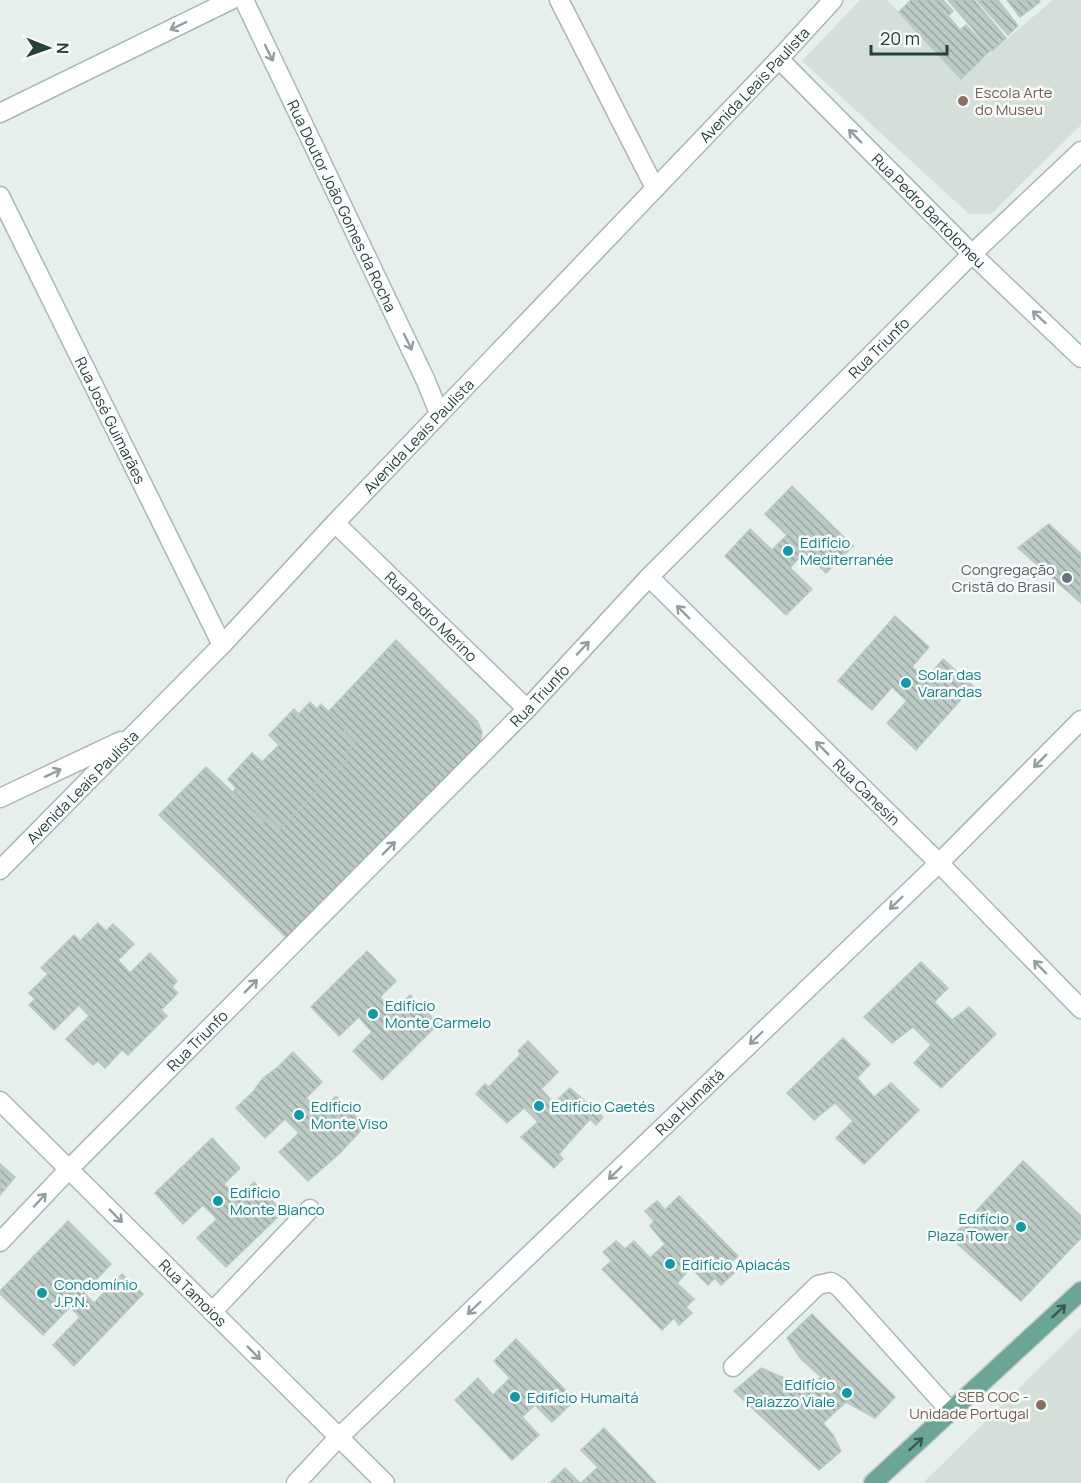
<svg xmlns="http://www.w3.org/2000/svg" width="1081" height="1483" viewBox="0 0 1081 1483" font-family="Manrope,sans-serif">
<defs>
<pattern id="building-back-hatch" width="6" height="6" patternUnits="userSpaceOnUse" patternTransform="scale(1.5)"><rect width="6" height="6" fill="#bbcac4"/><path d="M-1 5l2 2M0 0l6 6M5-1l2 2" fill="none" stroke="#98a6a0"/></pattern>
</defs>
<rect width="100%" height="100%" fill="#e6efeb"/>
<!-- built -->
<g fill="#d4dfda">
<path d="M860,0h27l75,77 91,-77h28v125l-90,89h-22l-167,-153z"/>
<path d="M1081,1327v156h-158z"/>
</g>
<!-- building -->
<g fill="url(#building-back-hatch)" stroke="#b8c9c2" stroke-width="1.5">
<path d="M911,0h32l10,11 -5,5 12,14 6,-5 24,26 -29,28 -62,-67z"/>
<path d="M948,0h26l32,38 -14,13z"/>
<path d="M977,0h21l20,26 -10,9z"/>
<path d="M1007,0h32l1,2 -20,15z"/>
<path d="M792,486l61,60 -27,27 -22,-21 -14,16 22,21 -26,26 -61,-59 25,-27 22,21 15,-15 -22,-21z"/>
<path d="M1049,524l32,30v49l-63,-55z"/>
<path d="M895,616l34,31 -17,20 14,12 17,-20 30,27 -57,64 -29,-27 20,-22 -15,-14 -20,23 -34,-29z"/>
<path d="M396,640l81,81 5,11 -2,11 -190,198 -131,-126 47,-48 37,35z"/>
<path d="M310,702l7,7 4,-5 26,25 -3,3 11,11 -11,12 4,4 -14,14 -4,-5 -18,18 5,5 -37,38 -13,-12 -3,5 -23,-21 -8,-9 3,-4 -8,-9 24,-26 10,9 17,-17 -10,-10 25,-26 5,5z"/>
<path d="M98,923l8,8 7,-7 21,20 -16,16 12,13 20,-20 27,28 -5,6 6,6 -17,17 6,6 -39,39 -6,-5 -17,18 -7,-7 -5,4 -27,-26 23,-23 -10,-11 -25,25 -25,-25 6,-6 -6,-6 19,-19 -7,-6 33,-33 6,6z"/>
<path d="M367,951l29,30 -16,16 14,14 16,-16 28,29 -56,56 -29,-29 19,-19 -13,-15 -20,19 -28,-29z"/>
<path d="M921,962l27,26 -14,14 18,18 17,-13 27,27 -55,54 -27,-25 17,-18 -18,-18 -21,16 -28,-26z"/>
<path d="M843,1038l27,26 -13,14 17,19 17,-14 28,27 -55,54 -28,-26 17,-17 -18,-18 -21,17 -27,-27z"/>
<path d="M528,1041l30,31 -17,17 13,14 16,-15 33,29 -7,8 -6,-6 -31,35 4,5 -9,9 -33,-31 17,-15 -14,-14 -17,15 -31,-29 9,-10 4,3 32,-33 -3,-3z"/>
<path d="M293,1052l29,30 -16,16 14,14 16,-16 29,30 -26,28 -31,27 -29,-29 20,-19 -14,-14 -20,19 -29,-30 17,-16 10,-14 15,-11z"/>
<path d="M212,1138l28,30 -16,16 14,14 16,-16 29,30 -57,55 -29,-29 20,-19 -14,-14 -20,19 -28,-31z"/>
<path d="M1023,1161l58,55v22l-60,63 -70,-63z"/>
<path d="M0,1164l15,13 -15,18z"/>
<path d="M679,1196l59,60 -11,10 7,7 -13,12 -6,-7 -7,7 -17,-17 -14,15 17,16 -8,8 6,6 -13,12 -5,-7 -12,12 -60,-61 10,-8 -9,-9 13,-11 9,8 9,-8 16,17 15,-14 -15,-18 4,-5 -9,-10 12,-10 8,9z"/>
<path d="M68,1221l43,43 -27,29 10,10 28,-29 21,20 -69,72 -21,-21 27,-28 -10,-10 -27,28 -43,-41v-3z"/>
<path d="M812,1314l83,83 -20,21 -29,-16 -23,21 10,12 8,16 -22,19 -85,-79 27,-23 23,10 18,16 19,-17 -20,-18 -14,-21z"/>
<path d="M516,1339l59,61 -23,22 -17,-17 -13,12 17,18 -27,25 -57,-60 23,-22 15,17 17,-17 -16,-17z"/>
<path d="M604,1428l52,55h-75l17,-16 -17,-17z"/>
<path d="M565,1468l15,15h-30z"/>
</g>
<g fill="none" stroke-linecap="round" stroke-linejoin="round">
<defs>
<g id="minor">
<path id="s1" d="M244,0l181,379 14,34"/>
<path d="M559,0l96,188"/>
<path id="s2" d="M779,59l193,195 109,104"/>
<path d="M0,113l231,-113"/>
<path id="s3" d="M0,196l222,449"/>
<path id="s4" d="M335,523l192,186"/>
<path id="s5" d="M649,577l290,286 142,146"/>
<path d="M0,798l121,-57"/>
<path id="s6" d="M0,870l222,-225 113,-122 444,-464 54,-59"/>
<path id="s7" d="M0,1101l385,382"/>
<path id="s8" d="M0,1242l69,-73 458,-460 122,-132 323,-323 109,-103"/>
<path d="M212,1312l98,-103"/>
<path d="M733,1367l85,-82 13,-3 8,5 112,125"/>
<path id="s9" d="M296,1483l42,-45 601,-575 142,-143"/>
</g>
<path id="major" d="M873,1483l208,-192"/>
</defs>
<!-- minor casing -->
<use href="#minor" stroke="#a8b8b2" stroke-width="21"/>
<!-- major casing -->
<use href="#major" stroke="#c2cac8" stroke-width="21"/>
<!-- minor -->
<use href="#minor" stroke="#fff" stroke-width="18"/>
<!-- major -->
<use href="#major" stroke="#6aa596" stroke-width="18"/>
</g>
<!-- one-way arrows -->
<defs><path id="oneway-shaft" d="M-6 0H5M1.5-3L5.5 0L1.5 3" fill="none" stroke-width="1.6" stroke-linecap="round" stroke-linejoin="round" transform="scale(1.5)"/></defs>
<g stroke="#92a09c">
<use href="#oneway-shaft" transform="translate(178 26) rotate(154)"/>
<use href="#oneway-shaft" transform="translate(269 53) rotate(64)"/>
<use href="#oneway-shaft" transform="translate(855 136) rotate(-135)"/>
<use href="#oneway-shaft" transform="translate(1039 317) rotate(-137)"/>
<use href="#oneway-shaft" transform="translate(408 342) rotate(64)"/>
<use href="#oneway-shaft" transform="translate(683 612) rotate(-135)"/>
<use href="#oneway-shaft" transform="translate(583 648) rotate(-47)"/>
<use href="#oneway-shaft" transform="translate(822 748) rotate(-135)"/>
<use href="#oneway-shaft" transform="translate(1040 761) rotate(135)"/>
<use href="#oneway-shaft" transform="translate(53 773) rotate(-25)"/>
<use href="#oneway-shaft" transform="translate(389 848) rotate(-45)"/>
<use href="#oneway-shaft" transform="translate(896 903) rotate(136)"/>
<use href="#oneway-shaft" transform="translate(1040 967) rotate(-134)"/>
<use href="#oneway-shaft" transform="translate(251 986) rotate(-45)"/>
<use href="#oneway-shaft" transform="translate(756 1038) rotate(136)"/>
<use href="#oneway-shaft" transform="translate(615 1173) rotate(136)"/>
<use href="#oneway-shaft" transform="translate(40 1200) rotate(-47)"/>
<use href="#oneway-shaft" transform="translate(116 1216) rotate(45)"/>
<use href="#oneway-shaft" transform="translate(474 1308) rotate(136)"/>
<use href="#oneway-shaft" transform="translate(254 1353) rotate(45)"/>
</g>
<g stroke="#365b51">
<use href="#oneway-shaft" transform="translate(1059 1311) rotate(-43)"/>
<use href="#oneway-shaft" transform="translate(916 1444) rotate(-42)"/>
</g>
<!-- markers -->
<g fill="#8d6e63" stroke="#f7fbf9" stroke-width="2">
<circle cx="963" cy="101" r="6"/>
<circle cx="1041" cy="1405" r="6"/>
</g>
<g fill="#0f9aa8" stroke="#f7fbf9" stroke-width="2">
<circle cx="788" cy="551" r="6"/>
<circle cx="906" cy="683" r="6"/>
<circle cx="373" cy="1014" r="6"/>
<circle cx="539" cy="1106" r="6"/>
<circle cx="299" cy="1115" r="6"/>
<circle cx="218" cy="1201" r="6"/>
<circle cx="1021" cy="1227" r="6"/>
<circle cx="670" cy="1264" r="6"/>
<circle cx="42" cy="1293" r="6"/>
<circle cx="847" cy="1393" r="6"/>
<circle cx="515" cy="1397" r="6"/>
</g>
<circle fill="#6b7280" stroke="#f7fbf9" stroke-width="2" cx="1067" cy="578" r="6"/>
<g text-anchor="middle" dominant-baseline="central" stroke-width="5" stroke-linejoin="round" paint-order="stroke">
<!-- street labels -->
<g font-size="15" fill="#24423a" stroke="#f7fbf9">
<text stroke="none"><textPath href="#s6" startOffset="1089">Avenida Leais Paulista</textPath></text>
<text stroke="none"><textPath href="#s1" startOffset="228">Rua Doutor João Gomes da Rocha</textPath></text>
<text stroke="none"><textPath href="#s2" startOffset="213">Rua Pedro Bartolomeu</textPath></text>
<text stroke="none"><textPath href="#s8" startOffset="1254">Rua Triunfo</textPath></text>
<text stroke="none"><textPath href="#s3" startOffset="250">Rua José Guimarães</textPath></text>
<text stroke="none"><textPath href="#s6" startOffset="603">Avenida Leais Paulista</textPath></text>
<text stroke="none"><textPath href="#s4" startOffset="134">Rua Pedro Merino</textPath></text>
<text stroke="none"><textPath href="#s8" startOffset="768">Rua Triunfo</textPath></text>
<text stroke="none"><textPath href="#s6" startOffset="117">Avenida Leais Paulista</textPath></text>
<text stroke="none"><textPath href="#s5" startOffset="306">Rua Canesin</textPath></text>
<text stroke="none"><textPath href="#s8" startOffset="282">Rua Triunfo</textPath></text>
<text stroke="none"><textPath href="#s9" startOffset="548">Rua Humaitá</textPath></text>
<text stroke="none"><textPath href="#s7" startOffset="272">Rua Tamoios</textPath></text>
</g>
<!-- education labels -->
<g font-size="15" fill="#785e54" stroke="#f7fbf9" text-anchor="start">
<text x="975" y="92">Escola Arte<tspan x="975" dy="17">do Museu</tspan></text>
<text x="1029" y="1396" text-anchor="end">SEB COC -<tspan x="1029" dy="17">Unidade Portugal</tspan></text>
</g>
<!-- culture labels -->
<g font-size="15" fill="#0d838f" stroke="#f7fbf9" text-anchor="start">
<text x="800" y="542">Edifício<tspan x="800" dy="17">Mediterranée</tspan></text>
<text x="918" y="674">Solar das<tspan x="918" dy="17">Varandas</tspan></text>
<text x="385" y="1005">Edifício<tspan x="385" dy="17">Monte Carmelo</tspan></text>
<text x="311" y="1106">Edifício<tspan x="311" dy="17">Monte Viso</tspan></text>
<text x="551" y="1106">Edifício Caetés</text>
<text x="230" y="1192">Edifício<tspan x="230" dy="17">Monte Bianco</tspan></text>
<text x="1009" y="1218" text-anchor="end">Edifício<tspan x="1009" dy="17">Plaza Tower</tspan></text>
<text x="682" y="1264">Edifício Apiacás</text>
<text x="54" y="1284">Condomínio<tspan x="54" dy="17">J.P.N.</tspan></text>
<text x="835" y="1384" text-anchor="end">Edifício<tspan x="835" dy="17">Palazzo Viale</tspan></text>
<text x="527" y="1397">Edifício Humaitá</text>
</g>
<!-- worship labels -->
<g font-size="15" fill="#5b616d" stroke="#f7fbf9" text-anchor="end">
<text x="1055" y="569">Congregação<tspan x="1055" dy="17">Cristã do Brasil</tspan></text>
</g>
</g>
<!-- north arrow -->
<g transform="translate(48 48) rotate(91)" stroke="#f7fbf9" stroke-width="4.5" paint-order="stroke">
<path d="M0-4.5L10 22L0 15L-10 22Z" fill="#24423a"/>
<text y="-9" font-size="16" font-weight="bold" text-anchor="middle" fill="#24423a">N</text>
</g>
<!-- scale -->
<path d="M871 45v9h76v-9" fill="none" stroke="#24423a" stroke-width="3"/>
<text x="880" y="45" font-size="18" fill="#24423a" stroke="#f7fbf9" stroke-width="4.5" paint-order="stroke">20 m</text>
</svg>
